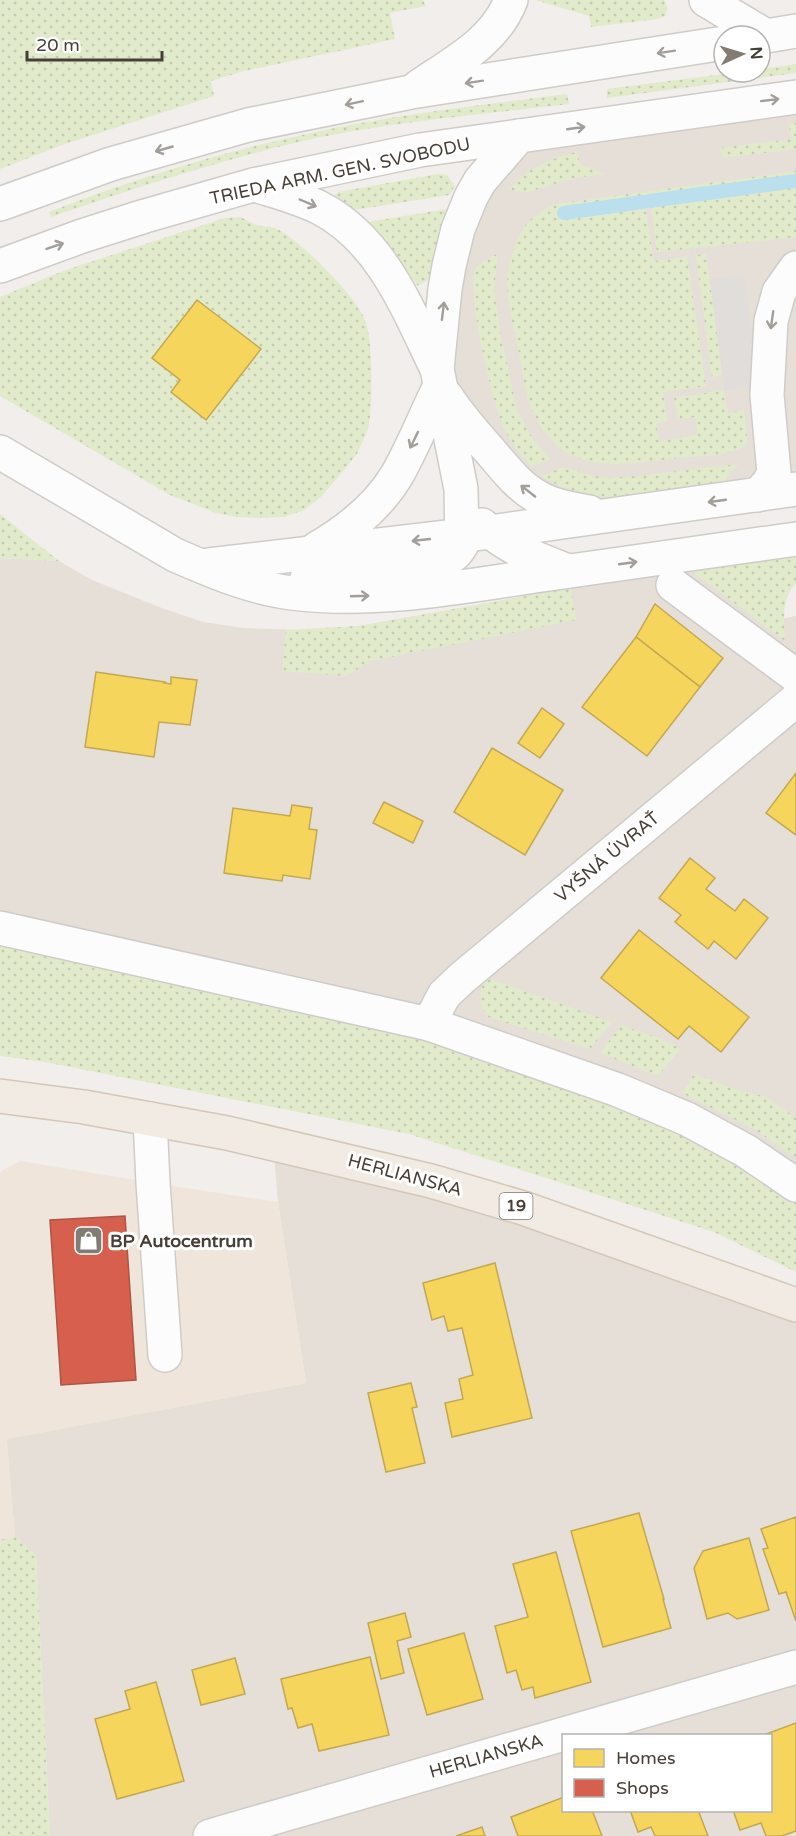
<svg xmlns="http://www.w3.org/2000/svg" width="796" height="1836" viewBox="0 0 796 1836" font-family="'Varela Round',sans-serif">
<defs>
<pattern id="grass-dots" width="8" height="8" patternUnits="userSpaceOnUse" patternTransform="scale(1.5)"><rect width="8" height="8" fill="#e1ebcb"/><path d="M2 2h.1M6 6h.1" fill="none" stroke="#c2cbaf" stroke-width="1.8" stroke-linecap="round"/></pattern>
</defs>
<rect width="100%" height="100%" fill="#f1eeeb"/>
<!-- residential -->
<g fill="#e5dfd8" fill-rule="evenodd">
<path d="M796,97v392l-151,22 -95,-9 -113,-133 12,-103 70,-130z"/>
<path d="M0,558l59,3 33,19 67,27 44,15 40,6 58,2 58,-4 212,-38 121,-17 70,52 34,-7v569l-796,-257z"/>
<path d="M273,1143l523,164v529h-746l-14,-280 -21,-20 -9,-97 300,-56 -28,-181zM564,1736h206v74h-206z"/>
</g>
<!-- commercial -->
<path fill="#f0e5db" d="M20,1161l133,22 125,19 28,181 -299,56 8,97 -15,4v-366l3,-4z"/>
<!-- grass -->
<g fill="url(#grass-dots)">
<path d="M0,0h423l3,6 -36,7 5,26 -151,32 -33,10 3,15 -152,49 -62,24z"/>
<path d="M535,0h129l4,8 -3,8 -8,3 -66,8 -2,-11z"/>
<path d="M796,64v9l-189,25v-9l132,-17h21v-3z"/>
<path d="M567,94l2,10c-84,10 -170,17 -253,34 -90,20 -178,49 -265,79l-2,-5c99,-39 201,-68 306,-88 70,-13 141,-21 212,-30z"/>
<path d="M796,123v26l-74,9 -2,-10 71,-9 -2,-15z"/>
<path d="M577,152l3,12 24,10 -30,4 -45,14 -21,-2c19,-22 42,-31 69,-38z"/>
<path d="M796,171v66l-139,15 -6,-46h-6l9,55 33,-4 19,129 -43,6 4,29 -11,2 3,18 39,-6 -3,-18 -17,2 -4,-21 50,-8 4,23 16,-3 3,27 -1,8c-17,12 -55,11 -76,14 -36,4 -79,12 -111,-11 -11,-9 -21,-25 -27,-37 -7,-18 -9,-39 -13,-58 -5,-26 -14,-54 -11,-81 1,-10 8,-30 13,-39 6,-14 21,-22 34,-29z"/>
<path d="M438,174l9,1 8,11 -6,9 -101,16 -11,-9 -2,-6 3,-4z"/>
<path d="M447,209l-14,68 -15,9 -33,-41 -24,-22z"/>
<path d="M240,217c6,3 11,6 17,8 6,2 13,1 18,3 23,10 82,69 90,92 8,20 7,74 5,97l-2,12 -11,25 -34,41 -19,15 -20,7 -23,1 -24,-1 -21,-4 -46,-18 -170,-99v-99l63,-26 162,-53z"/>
<path d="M498,253l-4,38 7,46 16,73 17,31 15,16v3l-18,6c-12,-13 -24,-28 -30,-45 -9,-23 -36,-134 -25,-153 4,-6 16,-11 22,-15z"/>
<path d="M706,254l17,121 -11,2 -16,-122z"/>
<path d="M738,464l-13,16 -9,6c-64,9 -116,26 -175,-10l23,-9 25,8 20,3 28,-2z"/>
<path d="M0,514l59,47 -59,-3z"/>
<path d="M796,557v26c-15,16 -12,37 -11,58l-93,-70z"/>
<path d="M571,588l5,32 -206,41 -23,15 -65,-5 4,-41 73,-4z"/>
<path d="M0,941l234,50 239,60 154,51 169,90v80l-82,-40 -305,-98 -364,-72 -45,-6z"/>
<path d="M484,979h6l122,43 -22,27 -102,-32c-10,-12 -9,-24 -4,-38z"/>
<path d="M621,1025l46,16 14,8 -23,27 -58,-23z"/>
<path d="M694,1074l49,18 22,4 31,22v40l-42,-29 -72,-36z"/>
<path d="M15,1536l21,19 14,281h-50v-296z"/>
</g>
<!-- parking -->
<path fill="#e0ddda" d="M744,275l15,111 -35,4 -14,-111z"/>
<!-- homes -->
<g fill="#f6d55c" stroke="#c2a851" stroke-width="1.5">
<path d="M197,300l64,49 -55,71 -35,-28 9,-12 -28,-22z"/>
<path d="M655,604l68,54 -23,29 -64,-50z"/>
<path d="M636,637l64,50 -53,69 -65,-49z"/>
<path d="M96,672l69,10 -1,1 7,1v-7l26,3 -7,45 -31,-3 -5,35 -69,-10z"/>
<path d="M542,708l22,16 -24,34 -22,-15z"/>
<path d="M492,748l71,42 -38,65 -71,-43z"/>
<path d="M796,773v62l-30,-22z"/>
<path d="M384,802l39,19 -10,22 -40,-20z"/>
<path d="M292,805l20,3 -3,21 8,1 -7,49 -27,-4 -1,6 -58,-8 9,-65 57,8z"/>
<path d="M690,858l25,20 -9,11 29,22 9,-12 24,19 -32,41 -22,-18 -6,8 -33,-27 6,-7 -22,-17z"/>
<path d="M639,930l110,87 -28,35 -32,-26 -11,13 -77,-61z"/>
<path d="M495,1263l37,155 -80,19 -7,-34 18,-4 -4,-20 14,-4 -11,-47 -14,3 -4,-15 -12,4 -9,-37z"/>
<path d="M411,1383l6,24 -5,1 13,55 -39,9 -18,-79z"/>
<path d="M639,1513l25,86h-1l8,29 -68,19 -32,-116z"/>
<path d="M796,1517v104l-10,-29 -7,2 -16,-45 5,-1 -7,-19z"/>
<path d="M749,1538l20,72 -32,9 -9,-6 -21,6 -13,-51 9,-17z"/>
<path d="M556,1552l35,130 -56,16 -2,-11 -11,3 -6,-20 -9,3 -12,-47 33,-9 -15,-53z"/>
<path d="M405,1613l6,24 -14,4 7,32 -23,6 -13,-56z"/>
<path d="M464,1633l19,66 -56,16 -19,-66z"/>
<path d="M370,1657l19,78 -70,16 -7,-27 -14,4 -6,-20 -4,1 -7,-30z"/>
<path d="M235,1658l10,36 -44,11 -9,-35z"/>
<path d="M156,1682l28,99 -67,18 -22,-80 35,-10 -5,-18z"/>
<path d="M796,1723v108l-14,5h-16l-5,-13 -21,7 -7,-20h37v-74h-9z"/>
<path d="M564,1797v13h28l10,26h-84l-7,-19z"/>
<path d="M630,1810h68l10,26h-53l-4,-9 -13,5z"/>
<path d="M482,1827l3,9h-29z"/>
</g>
<!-- shops -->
<path fill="#d6604d" stroke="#ab5646" stroke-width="1.5" d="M125,1216l11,164 -75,5 -11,-165z"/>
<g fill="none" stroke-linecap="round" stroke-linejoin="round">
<!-- stream -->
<g stroke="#bcdfee" stroke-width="14">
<path d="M650,201l146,-20"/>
<path d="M564,213l79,-11"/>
</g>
<defs>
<g id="minor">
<path d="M706,0l60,36"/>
<path d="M760,37l36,-6"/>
<path d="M418,87c35,-24 77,-45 93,-87"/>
<path d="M255,185c22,7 45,13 65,23 62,32 88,102 117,161"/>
<path d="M0,204l111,-40 137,-39 163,-33 313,-49"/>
<path d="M0,266l82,-30 63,-20 108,-31 167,-35 376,-53"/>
<path d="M446,396c13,20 28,37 44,55 14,16 27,34 46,45 16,10 36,13 53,16"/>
<path d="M0,452l175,103c37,16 76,33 117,38 81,10 163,-5 243,-17 87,-12 174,-25 261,-37"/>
<path d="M757,495l11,-11 6,-11 -7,-78 4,-74 8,-29 17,-24"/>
<path d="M482,525c28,24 52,33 86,46"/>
<path d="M316,549c31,-18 62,-42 81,-74 16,-28 28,-59 42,-87"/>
<path d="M209,565l281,-33 306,-43"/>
<path d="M307,578l136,-18c10,-3 14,-7 19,-16l-1,-55 -24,-120 8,-80 4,-23 9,-37 13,-32 9,-16 39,-45"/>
<path d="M673,585l123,91"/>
<path d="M0,928l429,96 189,66 69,29 59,32 50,34"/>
<path d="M429,1024l15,-29 18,-17 334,-278"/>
<path d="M150,1119l3,64 12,172"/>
<path d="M210,1836l586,-169"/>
</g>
<path id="major" d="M0,1096l84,11 143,26 204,48 92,27 273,97"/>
</defs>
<!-- minor casing -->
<use href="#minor" stroke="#cfccc8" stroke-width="36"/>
<!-- major casing -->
<use href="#major" stroke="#d3c8b8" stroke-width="36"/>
<!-- minor -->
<use href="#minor" stroke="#fdfcfc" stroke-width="33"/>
<!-- major -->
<use href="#major" stroke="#f1ebe3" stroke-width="33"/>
</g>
<!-- one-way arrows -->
<defs><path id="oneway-shaft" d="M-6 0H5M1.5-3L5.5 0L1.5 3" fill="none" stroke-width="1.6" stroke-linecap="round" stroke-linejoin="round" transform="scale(1.5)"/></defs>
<g stroke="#a29e99">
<use href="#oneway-shaft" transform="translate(666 52) rotate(171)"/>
<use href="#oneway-shaft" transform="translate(474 82) rotate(171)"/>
<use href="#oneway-shaft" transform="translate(770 100) rotate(-7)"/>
<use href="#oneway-shaft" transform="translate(354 103) rotate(168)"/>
<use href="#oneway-shaft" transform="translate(576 128) rotate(-8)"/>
<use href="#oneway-shaft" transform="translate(164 149) rotate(164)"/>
<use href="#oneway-shaft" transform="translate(308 203) rotate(23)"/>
<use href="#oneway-shaft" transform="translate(55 246) rotate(-19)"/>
<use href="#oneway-shaft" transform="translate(443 311) rotate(-83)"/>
<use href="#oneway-shaft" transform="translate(772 320) rotate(98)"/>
<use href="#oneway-shaft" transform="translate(414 440) rotate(116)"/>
<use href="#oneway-shaft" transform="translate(528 491) rotate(-142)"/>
<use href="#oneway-shaft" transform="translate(717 501) rotate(172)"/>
<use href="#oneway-shaft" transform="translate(421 540) rotate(174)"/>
<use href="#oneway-shaft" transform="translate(628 563) rotate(-8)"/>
<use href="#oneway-shaft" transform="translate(360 596) rotate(-2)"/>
</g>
<!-- icons -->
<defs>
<symbol id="shop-square" viewBox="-11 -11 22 22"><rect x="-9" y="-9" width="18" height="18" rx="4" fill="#827c75" stroke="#fff"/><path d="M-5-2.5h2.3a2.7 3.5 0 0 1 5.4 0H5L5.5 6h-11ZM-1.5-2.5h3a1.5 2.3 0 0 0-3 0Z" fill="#fff"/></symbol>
</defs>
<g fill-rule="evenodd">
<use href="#shop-square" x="72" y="1224" width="33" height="33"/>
</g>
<g text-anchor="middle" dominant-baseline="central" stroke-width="6" stroke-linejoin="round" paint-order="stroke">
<!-- shield labels -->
<rect fill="#fff" stroke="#7e7972" stroke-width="1.5" x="499.5" y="1193" width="33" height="26" rx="4.5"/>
<g font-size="16" font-weight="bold" fill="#473f36">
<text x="516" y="1206">19</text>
</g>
<!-- street labels -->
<g font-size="18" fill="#473f36" stroke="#fff">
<text transform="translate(340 171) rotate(-12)">TRIEDA ARM. GEN. SVOBODU</text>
<text transform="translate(607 857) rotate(-40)">VYŠNÁ ÚVRAŤ</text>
<text transform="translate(405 1175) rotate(15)">HERLIANSKA</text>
<text transform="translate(486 1756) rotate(-16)">HERLIANSKA</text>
</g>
<!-- poi labels -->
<g font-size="18" font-weight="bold" fill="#473f36" stroke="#fff" text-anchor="start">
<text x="110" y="1241">BP Autocentrum</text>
</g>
</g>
<!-- legend -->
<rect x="562" y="1734" width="210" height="78" fill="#ffffff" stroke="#b5b2af" stroke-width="1.5"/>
<rect x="574" y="1749" width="30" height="18" fill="#f6d55c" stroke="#b5b2af" stroke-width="1.5"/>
<text x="616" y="1764" font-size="18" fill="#473f36">Homes</text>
<rect x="574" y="1779" width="30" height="18" fill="#d6604d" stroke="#b5b2af" stroke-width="1.5"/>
<text x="616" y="1794" font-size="18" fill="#473f36">Shops</text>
<!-- north arrow -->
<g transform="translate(742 54) rotate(86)"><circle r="28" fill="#ffffff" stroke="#b5b2af" stroke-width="1.5"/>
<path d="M0-4.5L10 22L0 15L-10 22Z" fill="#827c75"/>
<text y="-9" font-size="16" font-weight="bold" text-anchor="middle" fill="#473f36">N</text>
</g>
<!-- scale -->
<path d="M27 51v9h135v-9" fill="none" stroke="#473f36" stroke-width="3"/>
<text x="36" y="51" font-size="18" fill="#473f36" stroke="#ffffff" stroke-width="4.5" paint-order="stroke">20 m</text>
</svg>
